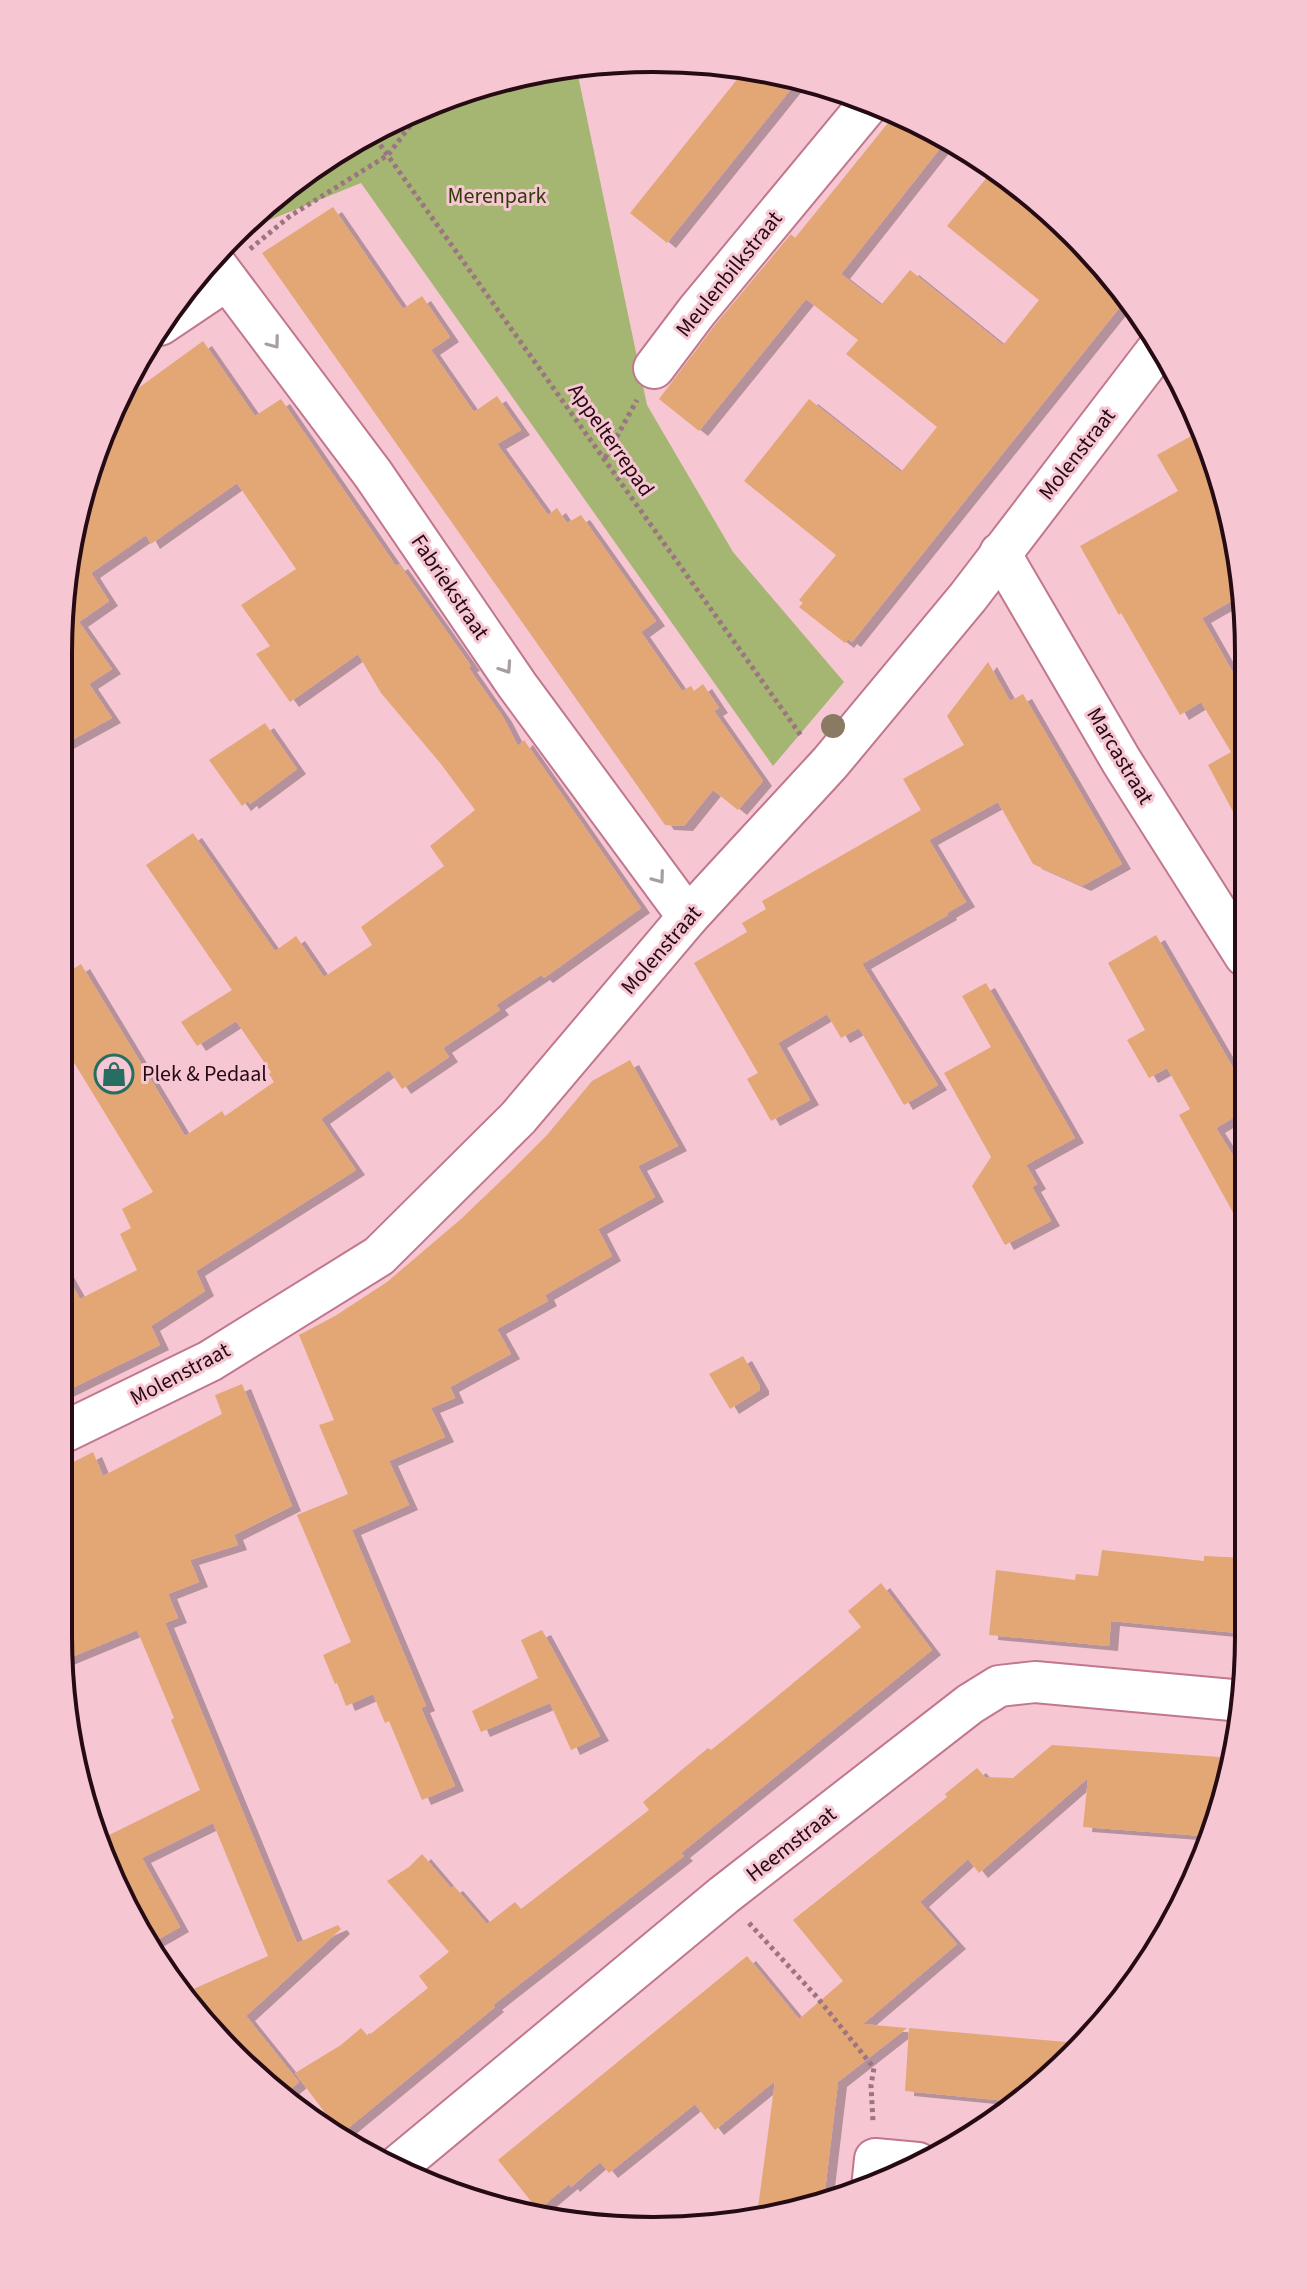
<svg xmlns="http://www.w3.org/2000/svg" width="1307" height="2289" viewBox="0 0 1307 2289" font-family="'Source Sans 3',sans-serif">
<defs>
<filter id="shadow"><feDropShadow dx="9" dy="5" stdDeviation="0" flood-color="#0004"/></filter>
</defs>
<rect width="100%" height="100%" fill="#f6c6d3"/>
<!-- green -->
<path fill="#a4b672" d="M576,66l71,339 86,147 111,130 -71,84 -412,-583 -126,51 56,-53 100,-62 109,-41z"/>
<!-- building -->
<g fill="#e3a776" filter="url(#shadow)">
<path d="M747,67l52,12 -132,164 -37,-30z"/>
<path d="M896,113l53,24 -108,137 40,31 29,-35 93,75 36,-45 -92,-74 46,-56 81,62 54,65 -276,345 -4,-3 -3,4 -46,-36 4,-4 -4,-3 37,-45 -92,-74 65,-82 92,73 36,-45 -91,-73 12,-14 -52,-41 -107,132 -40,-32 56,-74 76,-91 4,4z"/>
<path d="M333,207l70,102 19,-13 28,41 -19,13 43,62 23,-16 24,34 -24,14 51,71 9,-7 10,15 14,-8 75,106 -15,11 41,59 9,-5 3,5 9,-7 16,24 -5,3 49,70 -25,29 -25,-20 -29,36 -19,-1 -403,-572z"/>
<path d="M203,341l52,75 26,-17 115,167 3,-2 72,102 -3,1 35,50 15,29 6,-6 117,168 -97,70 -3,-3 -45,30 4,5 -57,38 6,9 -47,32 -13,-19 -68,49 35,51 -160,101 9,20 -54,35 9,19 -102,50v-135l22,39 57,-29 -17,-36 11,-6 -9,-19 31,-17 -94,-154v-60l22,-14 104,172 37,-25 3,5 49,-34 -5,-8 2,-2 -35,-51 -39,25 -16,-24 51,-32 -86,-125 47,-32 82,118 21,-15 28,41 48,-32 -11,-18 83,-61 -14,-20 45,-36 -34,-46 -60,-71 -23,-39 -68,48 -34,-48 14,-8 -29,-41 55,-36 -59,-86 -86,61 -5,-9 -55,38 18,28 -30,21 33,47 -23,15 23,34 -53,29v-132l30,-152 26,-58z"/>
<path d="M1202,430l15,32 27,114v18l-42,24 42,74 1,142 -37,-69 23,-13 -30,-50 -21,13 -59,-102 -2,2 -39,-69 98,-55 -21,-36z"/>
<path d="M988,662l22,39 13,-7 99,170 -40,22 -49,-22 -35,-62 -69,38 37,62 -19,11 1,2 -86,49 76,121 -34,20 -45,-77 -18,10 -14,-24 -49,29 32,57 -39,21 -24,-42 11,-6 -64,-110 53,-31 -5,-9 24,-14 -4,-8 159,-91 -18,-31 61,-34 -17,-29z"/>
<path d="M265,723l32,46 -47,35 -2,-3 -6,5 -33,-46z"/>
<path d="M1156,935l90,155v20l-30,18 30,48v60l-67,-121 11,-6 -23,-41 -18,10 -22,-38 18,-10 -37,-67z"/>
<path d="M986,983l89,155 -49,27 11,19 -5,3 19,34 -46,24 -33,-59 19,-29 -47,-84 47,-26 -29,-51z"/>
<path d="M630,1060l48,86 -40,20 17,31 -57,32 14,27 -67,39 3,6 -51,28 14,25 -61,33 5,11 -24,10 14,29 -56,24 20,44 -57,25 74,176 -5,2 34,78 -33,14 -33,-79 -4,2 -12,-29 -27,12 -9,-23 -2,1 -12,-29 28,-13 -54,-127 51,-21 -29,-69 15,-5 -35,-85 36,-19 52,-34 74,-63 48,-46 38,-38 45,-54z"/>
<path d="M743,1356l17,30v4l-30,19 -21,-35z"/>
<path d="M242,1384l50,122 -58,29 4,10 -48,15 9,22 -31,12 10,24 -13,5 132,320 41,-18 3,4 -95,87 53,66 -14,12 -105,-99 88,-39 -55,-133 -71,35 38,69 -28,16 -55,-102 103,-51 -29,-70 3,-2 -37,-88 -75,31 -4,-25v-166l35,-18 10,24 119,-62 -7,-19z"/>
<path d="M1102,1550l102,11v-5l43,2 1,76 -137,-13 -2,25 -120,-11 7,-65 79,10 1,-6 22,2z"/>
<path d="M881,1583l51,67 -251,203 3,3 -191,149 2,2 -154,127 -46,-61 46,-28 20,-17 7,8 60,-48 -9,-12 30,-24 -62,-71 22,-14 13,-13 29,34 3,-2 33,38 28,-22 6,7 128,-99 -6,-8 65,-54 3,2 30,-24 120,-99 -13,-16z"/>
<path d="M542,1630l58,106 -29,14 -21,-47 -69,29 -9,-21 66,-33 -17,-38z"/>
<path d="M1052,1745l182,13 -5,32 -10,22 -14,-1 -2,25 -120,-9 5,-49 -109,95 -11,-14 -48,43 37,42 -94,80 44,4 -69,54 -14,117 -67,16 18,-134 -60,49 -20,-26 -86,69 -9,-11 -29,25 -2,-3 -31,26 -40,-50 249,-204 52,63 44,-38 -50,-61 154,-123 -2,-3 32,-26 8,9 28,1z"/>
<path d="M909,2028l123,11 47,4 -33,41 -29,18 -112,-11z"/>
</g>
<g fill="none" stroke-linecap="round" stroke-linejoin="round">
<defs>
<g id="minor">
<path d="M210,257l163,217 144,211 171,232"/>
<path d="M160,325l67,-45"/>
<path d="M654,368l43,-57 174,-210"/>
<path d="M1000,553l122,209 123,194"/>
<path d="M58,1435l152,-74 169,-105 139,-138 170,-201 142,-154 138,-166 192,-251"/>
<path d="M399,2165l325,-270 246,-191 29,-18 36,-4 208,19"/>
<path d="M872,2188l3,-29 43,4"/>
</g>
</defs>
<!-- minor casing -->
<use href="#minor" stroke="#c1778d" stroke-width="44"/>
<!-- path -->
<g stroke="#9c7581" stroke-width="5" stroke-dasharray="4 4" stroke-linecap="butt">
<path d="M371,132l431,605"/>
<path d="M250,249l40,-33 98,-61 37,-49"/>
<path d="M605,458l32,-58"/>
<path d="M749,1923l67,73 58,72 -3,17 2,37"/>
</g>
<!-- minor -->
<use href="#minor" stroke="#fff" stroke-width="40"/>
</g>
<!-- trees -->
<circle fill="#8a7a64" cx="833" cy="726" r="12"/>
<!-- one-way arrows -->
<defs><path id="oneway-chevron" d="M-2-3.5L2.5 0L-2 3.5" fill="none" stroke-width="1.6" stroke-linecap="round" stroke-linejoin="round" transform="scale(2)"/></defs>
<g stroke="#a89da1">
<use href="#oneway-chevron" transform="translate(274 343) rotate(53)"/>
<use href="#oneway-chevron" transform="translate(506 668) rotate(56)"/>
<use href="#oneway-chevron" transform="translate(659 878) rotate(54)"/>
</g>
<!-- icons -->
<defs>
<symbol id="shop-ring" viewBox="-11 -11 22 22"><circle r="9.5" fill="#f6c6d3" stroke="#276d62" stroke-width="1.5"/><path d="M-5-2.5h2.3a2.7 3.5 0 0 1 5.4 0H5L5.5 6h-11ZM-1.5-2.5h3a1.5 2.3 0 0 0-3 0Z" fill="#276d62"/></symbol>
</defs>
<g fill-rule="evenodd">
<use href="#shop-ring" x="92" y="1052" width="44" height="44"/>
</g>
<g text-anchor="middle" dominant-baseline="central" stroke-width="6" stroke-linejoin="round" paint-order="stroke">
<!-- park labels -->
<g font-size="22" fill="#323c0a" stroke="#f6c6d3">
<text x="497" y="196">Merenpark</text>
</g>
<!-- street labels -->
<g font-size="22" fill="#260b14" stroke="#f6c6d3">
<text transform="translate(729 274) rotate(-51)">Meulenbilkstraat</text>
<text transform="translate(611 440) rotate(55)">Appelterrepad</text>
<text transform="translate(1077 454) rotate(-52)">Molenstraat</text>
<text transform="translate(450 587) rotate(56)">Fabriekstraat</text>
<text transform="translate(1120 756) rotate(59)">Marcastraat</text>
<text transform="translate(661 950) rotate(-49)">Molenstraat</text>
<text transform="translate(180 1374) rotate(-28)">Molenstraat</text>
<text transform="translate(791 1844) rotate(-38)">Heemstraat</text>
</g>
<!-- poi labels -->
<g font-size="22" fill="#260b14" stroke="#f6c6d3" text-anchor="start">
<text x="142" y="1074">Plek &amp; Pedaal</text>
</g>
</g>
<!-- crop -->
<path d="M0 0H1307V2289H0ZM653 72H654A581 581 0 0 1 1235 653V1636A581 581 0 0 1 654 2217H653A581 581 0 0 1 72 1636V653A581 581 0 0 1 653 72Z" fill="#f6c6d3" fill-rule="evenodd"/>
<path fill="none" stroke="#260b14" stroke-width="4" d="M653 72H654A581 581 0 0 1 1235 653V1636A581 581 0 0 1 654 2217H653A581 581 0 0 1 72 1636V653A581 581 0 0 1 653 72Z"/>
</svg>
